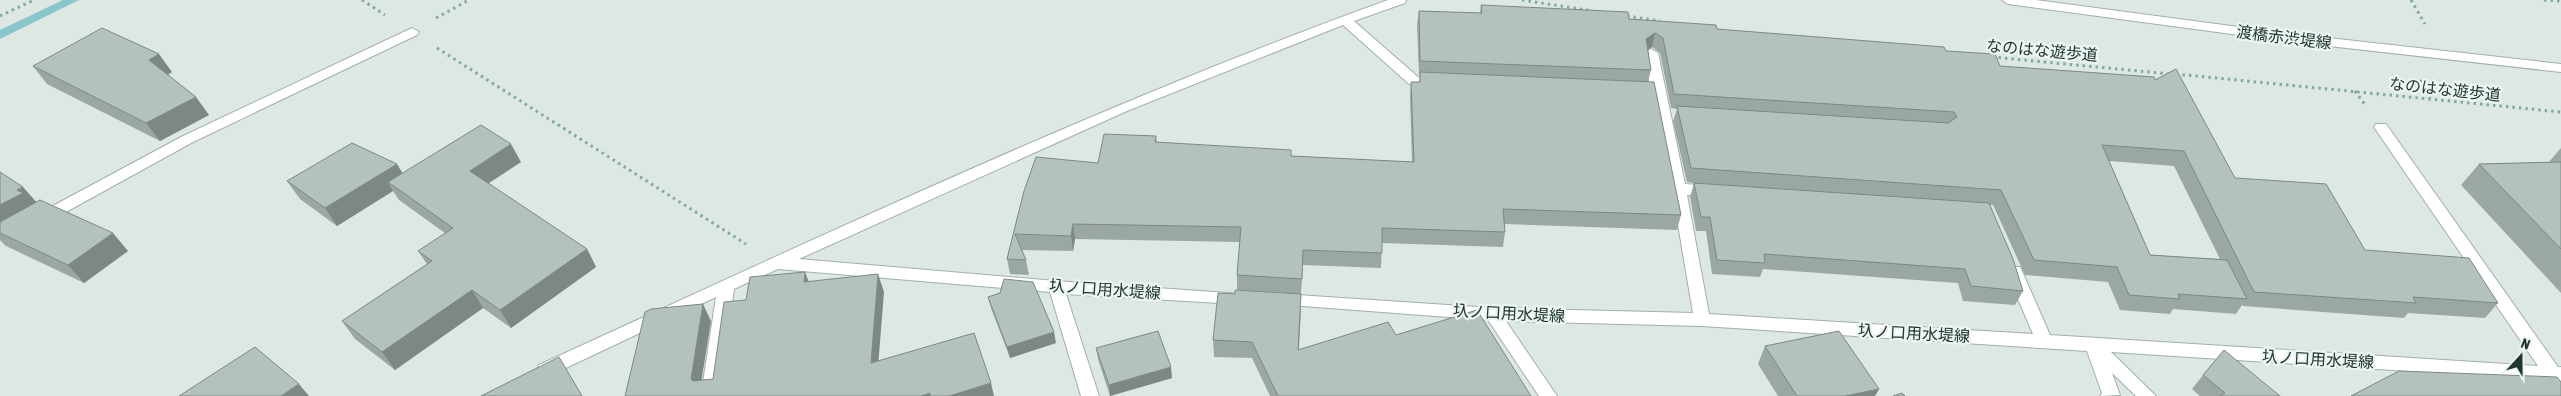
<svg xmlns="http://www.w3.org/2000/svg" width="2561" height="396" viewBox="0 0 2561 396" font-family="'Asap Condensed','Noto Sans JP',sans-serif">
<rect width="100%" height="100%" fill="#dee8e3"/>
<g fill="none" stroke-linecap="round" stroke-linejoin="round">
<!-- stream -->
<path fill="#88c6cb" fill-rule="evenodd" d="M63,0h16l-79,39v-9z"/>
<defs>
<g id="minor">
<path d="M1388,0h18l-1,3 -51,18 64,56 25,2 2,3 -2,3 -34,-1 -66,-59 -216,86 -328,148 257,22 187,13 2,4 -2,4 -6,2 -171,-10 33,102h-18l-31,-104 -272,-23 -44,20 -15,107h-18l15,-99 -165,78 -6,2 -6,-2 -2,-5 2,-5c280,-128 559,-260 849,-365z"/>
<path d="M2002,0h34l248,33 277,31v8l-277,-31 -276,-37z"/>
<path d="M412,28l7,4 -2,3 -224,107 -147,81h-10l-3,-4 3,-4 147,-79z"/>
<path d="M1651,49l7,4 27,131 26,2 7,5 -7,5 -24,-1 22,119 324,20 -27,-63 2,-4h12l2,4 28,64 488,31 -162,-236 -2,-3 2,-3h10l172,243h3v25l-6,-2 -7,-10 -437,-28 45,44h-20l-24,-23 8,22 -20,1 2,-3 -15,-42 -385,-25 -196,-5 51,75h-18l-51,-76 -212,-16 -2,-4 2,-4 6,-2 211,14 200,5 -21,-124 -20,-94h-16l-7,-5 7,-5 14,1 -6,-33z"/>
</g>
</defs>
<!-- minor casing -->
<use href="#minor" stroke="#a1afa9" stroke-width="2"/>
<!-- path -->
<g stroke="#80aa99" stroke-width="3" stroke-dasharray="2.5 4" stroke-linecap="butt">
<path d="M362,0l23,15"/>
<path d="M1522,0l71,11"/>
<path d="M2411,0l14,24"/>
<path d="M2544,0l17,1"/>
<path d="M0,16l34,-16"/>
<path d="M1627,16l33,5"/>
<path d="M436,18l33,-18"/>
<path d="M437,48l309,196"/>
<path d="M1992,57l178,17"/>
<path d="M2176,74l385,38"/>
<path d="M2420,80l10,18"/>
<path d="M2355,91l11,15"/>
</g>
<!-- minor -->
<use href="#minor" fill="#fff" fill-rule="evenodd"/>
</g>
<!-- wall -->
<g fill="#9aa8a1" fill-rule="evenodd">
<path d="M1481,5l148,14 88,10 229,22 54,15 155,14 80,98 130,72 133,53 -13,15 -77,-5 -4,5 -161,-12 -1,-1 -6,9 -63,-5 -3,5 -50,-4 -12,-28 -83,-7 -32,-70h-3l33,86 -8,14 -52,-4 -5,-18 -195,-14 -3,8 -48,-3 -6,-43h-10l-6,-34 4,-14 -7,-1 -14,-61 4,-12 -6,-1 -11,-55 -8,-6 -4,3 3,20 -3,12 33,133 -4,15 -172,-6v8l-2,15 -121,-4 -1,25 -78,-3 -2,29 -64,-4v-15l3,-33 -165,-3 -2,12 -52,-1 5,10 3,15 -19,-1 -3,-15 17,-68 74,-28 58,-27 1,6 134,14 121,6 -2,-65 1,-15h8l1,-7h-1l-2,-50 2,-14 61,2zM2109,161l65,5 46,93 -70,-4z"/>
<path d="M33,66l139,6 -4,3 41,40 -49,26 -113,-57z"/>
<path d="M2561,148v145l-100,-108 18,-21 70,-2z"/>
<path d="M521,162l-33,21 99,66 9,18 -85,61 -28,-20 -88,62 -40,-31 -13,-18 85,-57 -9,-13 27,-18 -46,-33 -6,-9 -56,35 -37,-27 -13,-18 116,-8z"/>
<path d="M0,172l36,31 92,48 -44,32 -78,-37 -6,-6z"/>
<path d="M988,297l68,46 -46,15 -19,-50z"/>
<path d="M1301,310l-2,39 97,-14 135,61h-261l-18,-38 -38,-1 -1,-17z"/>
<path d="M1765,346l114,43 -4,7h-97l-20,-32z"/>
<path d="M1096,348l76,30 -62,18 -12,-37z"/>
<path d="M2203,375l78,21h-81l-8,-7z"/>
</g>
<!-- shaded-wall -->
<g fill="#7d8883">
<path d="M1655,33l-3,14 -10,6 4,-14z"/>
<path d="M159,54l13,18 -10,6 -13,-18z"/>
<path d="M196,97l13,18 -49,26 -14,-18z"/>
<path d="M511,144l10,18 -41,27 -10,-18z"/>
<path d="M397,164l11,18h-20l5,9 -56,35 -12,-18z"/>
<path d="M23,187l16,18 -39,27v-27l17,-15z"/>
<path d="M1073,224l2,15 -2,12 -2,-15z"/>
<path d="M113,233l15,18 -44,32 -16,-18z"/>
<path d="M587,249l9,18 -85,61 -11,-18z"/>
<path d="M805,272l7,18 -8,-8z"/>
<path d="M878,274l6,18 -7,88 -6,-17z"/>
<path d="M472,290l11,18 -88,62 -13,-18z"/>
<path d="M703,304l8,17 -12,75 -8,-17z"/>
<path d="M1054,332l2,11 -46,15 -3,-11z"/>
<path d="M1171,367l1,11 -62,18 -1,-11z"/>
<path d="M991,383l3,13h-45z"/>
<path d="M299,384l10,12h-28z"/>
<path d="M1879,389l-4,7h-30z"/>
<path d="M930,393v3h-9z"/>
</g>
<!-- building -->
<g fill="#b3c3bb" stroke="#7d8883">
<path d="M1481,5l147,7 1,7 87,6 1,4 227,18 2,4 49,3 5,12 154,11 1,3 21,-11 59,109 91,6 39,66 104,8 29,45 -85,-6 3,6 -162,-11 -70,-141 -82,-6 48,110 77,5 20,39 -69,-5 2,5 -51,-4 -12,-28 -83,-7 -33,-70 -310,-22 -14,-62 271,17 9,-6 -3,-5 -280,-18 -11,-56 -8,-5 -9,6 5,31 -231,-9 -1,-50 63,2z"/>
<path d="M102,28l57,26 -10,6 47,37 -50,26 -113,-57z"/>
<path d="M1420,72l234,10 27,133 -178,-6 2,23 -123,-4v25l-79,-3 -1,29 -65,-4 4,-48 -168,-3 -2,12 -56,-2 11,26 -19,-1 17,-68 12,-34 62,6 6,-29 52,2 -1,6 136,8v6l123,6 -3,-80h9z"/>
<path d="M481,125l30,19 -41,27 117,78 -87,61 -28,-20 -90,62 -40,-31 90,-60 -14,-10 35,-23 -65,-46z"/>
<path d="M352,143l45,21 -72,44 -38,-27z"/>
<path d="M2561,162v87l-82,-85z"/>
<path d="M0,172l23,15 -6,3 6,3 -23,12z"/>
<path d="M1694,183l295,20 24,56 10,32 -52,-5 -6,-17 -201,-15 1,9 -48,-3 -7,-43h-9z"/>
<path d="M40,200l73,33 -45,32 -68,-32v-11z"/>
<path d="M805,272l-1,10 74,-8 -7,89 103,-30 17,50 -42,13h-19v-3l-9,3h-296l20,-84 6,-3 52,-5 -12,75 2,2 20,-2 11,-77 22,-2 4,-23z"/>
<path d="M1004,279l29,3 21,50 -47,15 -19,-50 12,-4z"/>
<path d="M1235,290l66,4 -3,56 90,-28 8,13 81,-25 54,86h-253l-26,-54 -39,-2 5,-47 17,1z"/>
<path d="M1158,331l13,36 -62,18 -13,-37z"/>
<path d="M1839,331l40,58 -34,7h-48l-32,-50z"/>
<path d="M255,347l44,37 -18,12h-102z"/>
<path d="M2224,350l56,46h-60l5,-3 -22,-18z"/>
<path d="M559,357l23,39h-101z"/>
<path d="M2399,371l158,6 4,5v14h-210z"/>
<path d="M1902,393l3,3h-12z"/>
</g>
<g text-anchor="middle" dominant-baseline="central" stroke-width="4.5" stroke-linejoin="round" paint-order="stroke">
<!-- street labels -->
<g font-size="16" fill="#20372f" stroke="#edf5f1">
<text transform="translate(2284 37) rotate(7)">渡橋赤渋堤線</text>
<text transform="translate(2042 50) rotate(5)">なのはな遊歩道</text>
<text transform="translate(2445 89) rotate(6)">なのはな遊歩道</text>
<text transform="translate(1105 289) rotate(4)">圦ノ口用水堤線</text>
<text transform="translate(1509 313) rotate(3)">圦ノ口用水堤線</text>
<text transform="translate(1914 333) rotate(3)">圦ノ口用水堤線</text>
<text transform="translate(2318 359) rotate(3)">圦ノ口用水堤線</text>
</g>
</g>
<!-- north arrow -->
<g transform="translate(2521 356) rotate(21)" stroke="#edf5f1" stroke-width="4" paint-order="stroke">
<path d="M0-4L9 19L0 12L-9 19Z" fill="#20372f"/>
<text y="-8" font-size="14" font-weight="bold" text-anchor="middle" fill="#20372f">N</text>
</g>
</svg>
